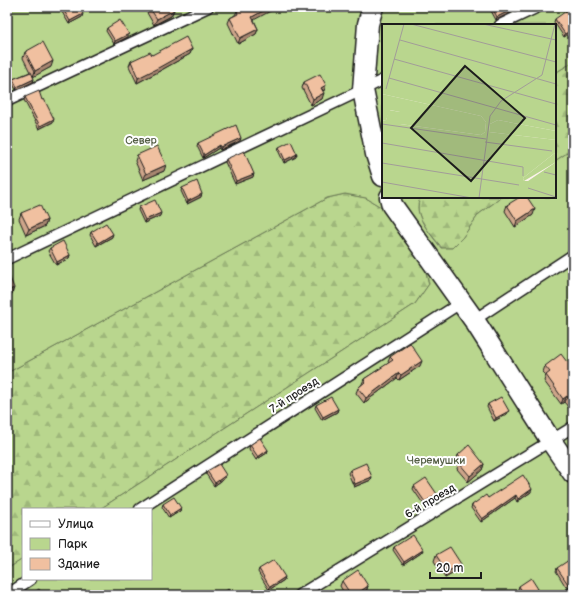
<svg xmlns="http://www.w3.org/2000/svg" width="580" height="602" viewBox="0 0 580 602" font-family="'Balsamiq Sans',sans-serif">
<defs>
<pattern id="forest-firs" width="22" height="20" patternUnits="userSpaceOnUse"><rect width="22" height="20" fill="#b9d68e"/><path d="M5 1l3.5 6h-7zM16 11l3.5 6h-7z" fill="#9eb77a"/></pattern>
</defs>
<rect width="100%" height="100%" fill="#fcf2ec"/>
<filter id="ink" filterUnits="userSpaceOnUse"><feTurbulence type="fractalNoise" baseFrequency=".025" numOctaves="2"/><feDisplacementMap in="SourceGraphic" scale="8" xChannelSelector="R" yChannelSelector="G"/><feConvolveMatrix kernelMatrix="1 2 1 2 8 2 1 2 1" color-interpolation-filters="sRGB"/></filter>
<g filter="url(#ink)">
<!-- forest -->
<g fill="url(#forest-firs)" stroke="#6a7955">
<path d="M573,62v87l-18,12v-88z"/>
<path d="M345,194l21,4 15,9 44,61 4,16 -14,20 -315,205h-77v50l-16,10v-196l320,-175z"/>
<path d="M421,197h81l-23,17 -16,23 -11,11h-10c-10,-13 -32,-34 -21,-51z"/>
</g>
<!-- green -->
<path fill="#b9d68e" stroke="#6a7955" d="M7,7h566v55l-18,11v-48h-172v172h38c-11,17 11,38 20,51h11l11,-11 16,-23 23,-17h53v-36l18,-12v446h-566v-26l16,-10v20h128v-70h-51l315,-205 14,-20 -4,-16 -44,-61 -15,-9 -21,-4 -18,4 -320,175z"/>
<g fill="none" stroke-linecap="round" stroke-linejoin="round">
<defs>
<g id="lane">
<path d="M500,25l38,-18"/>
<path d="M7,101l201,-94"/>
<path d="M7,259l376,-179"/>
<path d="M474,320l99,-65"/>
<path d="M140,509l322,-207"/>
<path d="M7,595l24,-16"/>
<path d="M299,595l274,-168"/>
<path d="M568,595l5,-3"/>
</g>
<g id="street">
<path d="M373,7l-5,17 -5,66 13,64 7,22"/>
<path d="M390,197l2,8 82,115 77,121 22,32"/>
</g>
</defs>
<!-- lane casing -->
<use href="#lane" stroke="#1c1c1c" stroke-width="13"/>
<!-- street casing -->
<use href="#street" stroke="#1c1c1c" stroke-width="23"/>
<!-- lane -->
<use href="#lane" stroke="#fff" stroke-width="10"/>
<!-- street -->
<use href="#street" stroke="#fff" stroke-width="20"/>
</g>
<!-- wall -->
<g fill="#cea58a" stroke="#1c1c1c">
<path d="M148,7h24l2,3 -3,6 -17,9 -8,-14z"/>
<path d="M489,7h21v6l-14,7z"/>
<path d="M63,9l19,8 -13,7 -7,-12z"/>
<path d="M237,11l17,9 4,9 -2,5 -18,10 -10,-21 2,-5 5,-3z"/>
<path d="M573,15v16l-9,6 -10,-15 1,-3z"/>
<path d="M107,28l21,9 -14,7 -8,-13z"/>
<path d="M192,49l-2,5 -34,19 -19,10 -8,-17 2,-5 21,-6z"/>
<path d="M25,52l26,15 -18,9v6l-17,8 -4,-8 1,-3 17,-7 -7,-14z"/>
<path d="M304,82l19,10 -1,7 -11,6 -9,-17z"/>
<path d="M25,97l17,3 11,22 -14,7 -15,-29z"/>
<path d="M240,141l-20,9 -1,-2 -16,10 -6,-12 1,-3z"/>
<path d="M279,147l17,10 -12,6 -6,-13z"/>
<path d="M137,155l27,16 -21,9 -8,-19z"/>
<path d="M226,159l27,18 -18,7 -10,-22z"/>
<path d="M182,188l19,9 -14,7 -6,-13z"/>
<path d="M507,205l26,10 -18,12 -10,-16z"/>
<path d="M139,207l21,9 -16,7 -6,-13z"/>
<path d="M21,213l26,7 -2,6 -19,9 -7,-16z"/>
<path d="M91,232l21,5 -16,9 -6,-11z"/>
<path d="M50,248l20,7 -1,3 -13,7 -8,-14z"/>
<path d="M573,267v8l-3,-4 1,-3z"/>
<path d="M390,357l30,9 -21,14 -2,-2 -33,25 -8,-10 2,-5 4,-4 2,-5 25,-16 -1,-1z"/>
<path d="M567,362l6,4v39l-4,3 -5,-6 -3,2 -17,-23 2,-6 -3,-3 2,-6z"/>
<path d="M488,404l19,10 -13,7 -7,-14z"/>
<path d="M316,405l22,4 -1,3 -15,8 -7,-12z"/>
<path d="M250,445l18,5 -1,3 -11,7 -7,-11z"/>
<path d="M458,455l26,9 -2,6 -14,12 -11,-13 1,-5 -2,-3z"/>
<path d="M350,470l21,10 -17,7 -6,-14z"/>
<path d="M207,471l19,4 -1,3 -11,8 -8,-12z"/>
<path d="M414,486l23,8 -1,3 -12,8 -11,-16z"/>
<path d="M531,492l-14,10 -2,-4 -34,24 -10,-14 1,-3 16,-7z"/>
<path d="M163,504l18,4 -1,3 -11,7 -7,-11z"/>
<path d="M394,547l29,3 -2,3 -18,12 -10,-15z"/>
<path d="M436,555l23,15 -14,8 -11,-17z"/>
<path d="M573,566v17l-7,4 -10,-16 1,-3z"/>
<path d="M259,569l25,11 -15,10 -11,-18z"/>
<path d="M342,581l26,5 -2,6 -5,3h-16l-5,-9z"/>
<path d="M519,586l18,6 -5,3h-11l-3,-6z"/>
</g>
<!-- shaded-wall -->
<g fill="#a88670" stroke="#1c1c1c">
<path d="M270,7h8l-28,15 2,-5z"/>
<path d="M174,10l-3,6 -17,9 3,-6z"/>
<path d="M511,10l-1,3 -14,7 1,-3z"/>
<path d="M83,14l-1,3 -13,7 1,-3z"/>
<path d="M258,29l-2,5 -18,10 2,-6z"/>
<path d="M573,29v2l-9,6 1,-3z"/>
<path d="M129,34l-1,3 -14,7 1,-3z"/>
<path d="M192,49l-2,5 -34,19 -19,10 1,-5z"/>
<path d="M53,61l-2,6 -18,10 2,-6z"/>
<path d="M34,79l-1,3 -17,8 1,-3z"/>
<path d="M326,85l-2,6 -3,-3z"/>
<path d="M324,93l-2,6 -11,6 2,-6z"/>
<path d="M54,119l-1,3 -14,7 1,-3z"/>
<path d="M241,138l-1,3 -20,9 1,-3z"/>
<path d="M220,145l-1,3 -16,10 1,-3z"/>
<path d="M297,154l-1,3 -12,6 1,-3z"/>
<path d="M166,165l-2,6 -21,9 3,-6z"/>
<path d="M254,174l-1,3 -18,7 1,-3z"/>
<path d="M202,194l-1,3 -14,7 1,-3z"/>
<path d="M535,209l-2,6 -18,12 2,-6z"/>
<path d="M161,213l-1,3 -16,7 1,-3z"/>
<path d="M47,220l-2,6 -19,9 3,-6z"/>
<path d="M113,234l-1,3 -16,9 2,-3z"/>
<path d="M70,255l-1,3 -13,7 1,-3z"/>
<path d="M14,288l-2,6 -5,2v-5z"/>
<path d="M422,361l-2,5 -21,14 2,-5z"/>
<path d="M399,373l-2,5 -33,25 2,-5z"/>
<path d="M567,396l-3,6 -3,2 2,-5z"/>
<path d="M573,400v5l-4,3 2,-6z"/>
<path d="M338,409l-1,3 -15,8 1,-3z"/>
<path d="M509,411l-2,3 -13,7 2,-3z"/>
<path d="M268,450l-1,3 -11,7 2,-3z"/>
<path d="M484,464l-2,6 -14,12 2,-6z"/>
<path d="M226,475l-1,3 -11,8 1,-3z"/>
<path d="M372,477l-1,3 -17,7 1,-3z"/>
<path d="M532,489l-1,3 -14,10 1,-3z"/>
<path d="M437,494l-1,3 -12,8 1,-3z"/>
<path d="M516,495l-1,3 -34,24 1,-3z"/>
<path d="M181,508l-1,3 -11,7 1,-3z"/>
<path d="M423,550l-2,3 -18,12 1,-3z"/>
<path d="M461,564l-2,6 -14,8 2,-6z"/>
<path d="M285,577l-1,3 -15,10 1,-3z"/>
<path d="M573,580v3l-7,4 2,-3z"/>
<path d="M368,586l-2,6 -5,3h-6z"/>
<path d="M538,589l-1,3 -5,3h-3z"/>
</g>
<!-- building -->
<g fill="#f0c0a0" stroke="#1c1c1c">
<path d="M66,7h13l4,7 -13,7 -7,-12z"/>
<path d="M149,7h23l2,3 -17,9z"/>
<path d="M244,7h26l-18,10 6,12 -18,9 -10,-20 8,-4 -1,-3z"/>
<path d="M492,7h18l1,3 -14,7z"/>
<path d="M569,9l4,6v14l-8,5 -10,-15z"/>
<path d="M120,20l9,14 -14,7 -8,-13z"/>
<path d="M186,37l6,12 -34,19 -20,10 -7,-17 19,-9 2,3z"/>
<path d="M43,42l10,19 -18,10 -10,-19z"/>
<path d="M31,72l3,7 -17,8 -4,-8z"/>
<path d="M320,74l6,11 -5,3 3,5 -11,6 -9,-17z"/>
<path d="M39,91l3,9 2,-1 10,20 -14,7 -15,-29z"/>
<path d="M236,125l5,13 -20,9 -1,-2 -16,10 -6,-12z"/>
<path d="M291,141l6,13 -12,6 -6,-13z"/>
<path d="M157,146l9,19 -20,9 -9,-19z"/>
<path d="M244,151l10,23 -18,7 -10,-22z"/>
<path d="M197,181l5,13 -14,7 -6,-13z"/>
<path d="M520,197h7l8,12 -18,12 -10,-16z"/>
<path d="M155,200l6,13 -16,7 -6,-13z"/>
<path d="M40,205l7,15 -18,9 -8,-16z"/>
<path d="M106,223l7,11 -15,9 -7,-11z"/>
<path d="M63,241l7,14 -13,7 -7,-14z"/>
<path d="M7,270l7,18 -7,3z"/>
<path d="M410,343l12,18 -21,14 -2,-2 -33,25 -8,-10 7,-6 -1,-3 29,-19 -3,-3z"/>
<path d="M561,354l6,8 2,-2 4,6v34l-2,2 -4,-6 -4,3 -17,-24 4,-3 -5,-6z"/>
<path d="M331,397l7,12 -15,8 -7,-12z"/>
<path d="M501,397l8,14 -13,7 -8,-14z"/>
<path d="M260,438l8,12 -10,7 -8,-12z"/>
<path d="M469,445l15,19 -14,12 -11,-13 3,-3 -4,-5z"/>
<path d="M366,463l6,14 -17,7 -5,-14z"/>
<path d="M219,464l7,11 -11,8 -8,-12z"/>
<path d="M523,475l9,14 -14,10 -2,-4 -34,24 -10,-14 14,-10 2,3z"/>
<path d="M426,478l11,16 -12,8 -11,-16z"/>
<path d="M174,497l7,11 -11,7 -7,-11z"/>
<path d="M413,535l10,15 -19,12 -10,-15z"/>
<path d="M450,547l11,17 -14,8 -11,-17z"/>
<path d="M274,560l11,17 -15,10 -11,-18z"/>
<path d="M569,560l4,6v14l-5,4 -11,-16z"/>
<path d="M358,570l10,16 -13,9h-4l-9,-14z"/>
<path d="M531,578l7,11 -9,6h-5l-5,-9z"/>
<path d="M39,589l4,6h-13z"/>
<path d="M228,589l5,6h-12z"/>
</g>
</g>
<g text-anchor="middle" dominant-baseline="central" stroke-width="4" stroke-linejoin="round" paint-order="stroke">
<!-- park labels -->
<g font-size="11" fill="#535d44" stroke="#fff">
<text x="141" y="140">Север</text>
<text x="436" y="460">Черемушки</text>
</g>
<!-- street labels -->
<g font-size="11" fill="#1c1c1c" stroke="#fff">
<text transform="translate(294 395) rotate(-33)">7-й проезд</text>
<text transform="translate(430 501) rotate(-31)">6-й проезд</text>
</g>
</g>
<!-- overview -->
<g transform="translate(382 24)">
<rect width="174" height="174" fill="#fcf2ec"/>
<path d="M0,70l99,22 5,6 -1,10 -4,3 -81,-11v-12l-10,-2 -4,10 -4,1zM116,96l58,11v9l-67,-8 1,-8zM174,128v10l-32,19 -1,-3z" fill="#b9d68e"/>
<path d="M1,0h173v107l-58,-11 -8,4 -1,8 67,8v12l-33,26 1,3h4l28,-19v36h-174v-77l4,-1 3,-10 11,2v12l81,11 4,-3 1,-10 -5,-6 -99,-22z" fill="#b9d68e"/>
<path fill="none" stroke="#a29c99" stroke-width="1" d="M29,0l145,38M101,0l73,16M18,16l156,44M12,35l162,45M7,54l167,47M4,65l18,-65M0,100l104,15M103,118l67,9M0,119l141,24v9M0,139l137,22M162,148l12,3M0,158l90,16M146,164l28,9M97,174l11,-82 11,-15 41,-26 13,-51"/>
<path fill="#1c1c1c" fill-opacity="0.15" stroke="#1c1c1c" stroke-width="2" d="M83,42l60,52 -54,63 -60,-53z"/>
<rect width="174" height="174" fill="none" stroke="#1c1c1c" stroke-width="2"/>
</g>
<!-- margin -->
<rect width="580" height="602" fill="none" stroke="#fff" stroke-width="24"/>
<rect x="12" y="12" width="556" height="578" fill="none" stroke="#1c1c1c" stroke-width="1.5" filter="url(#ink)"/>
<!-- legend -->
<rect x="22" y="508" width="130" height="72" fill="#ffffff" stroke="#a4a4a4"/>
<rect x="30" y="521" width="20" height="6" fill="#ffffff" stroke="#a4a4a4"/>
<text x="58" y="528" font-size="12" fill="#1c1c1c">Улица</text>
<rect x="30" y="538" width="20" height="12" fill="#b9d68e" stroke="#a4a4a4"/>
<text x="58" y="548" font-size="12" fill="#1c1c1c">Парк</text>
<rect x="30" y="558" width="20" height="12" fill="#f0c0a0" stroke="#a4a4a4"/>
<text x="58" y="568" font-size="12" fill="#1c1c1c">Здание</text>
<!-- scale -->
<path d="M430 572v6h51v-6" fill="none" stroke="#1c1c1c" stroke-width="2"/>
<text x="436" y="572" font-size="12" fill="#1c1c1c" stroke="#ffffff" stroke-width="3" paint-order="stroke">20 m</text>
</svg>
